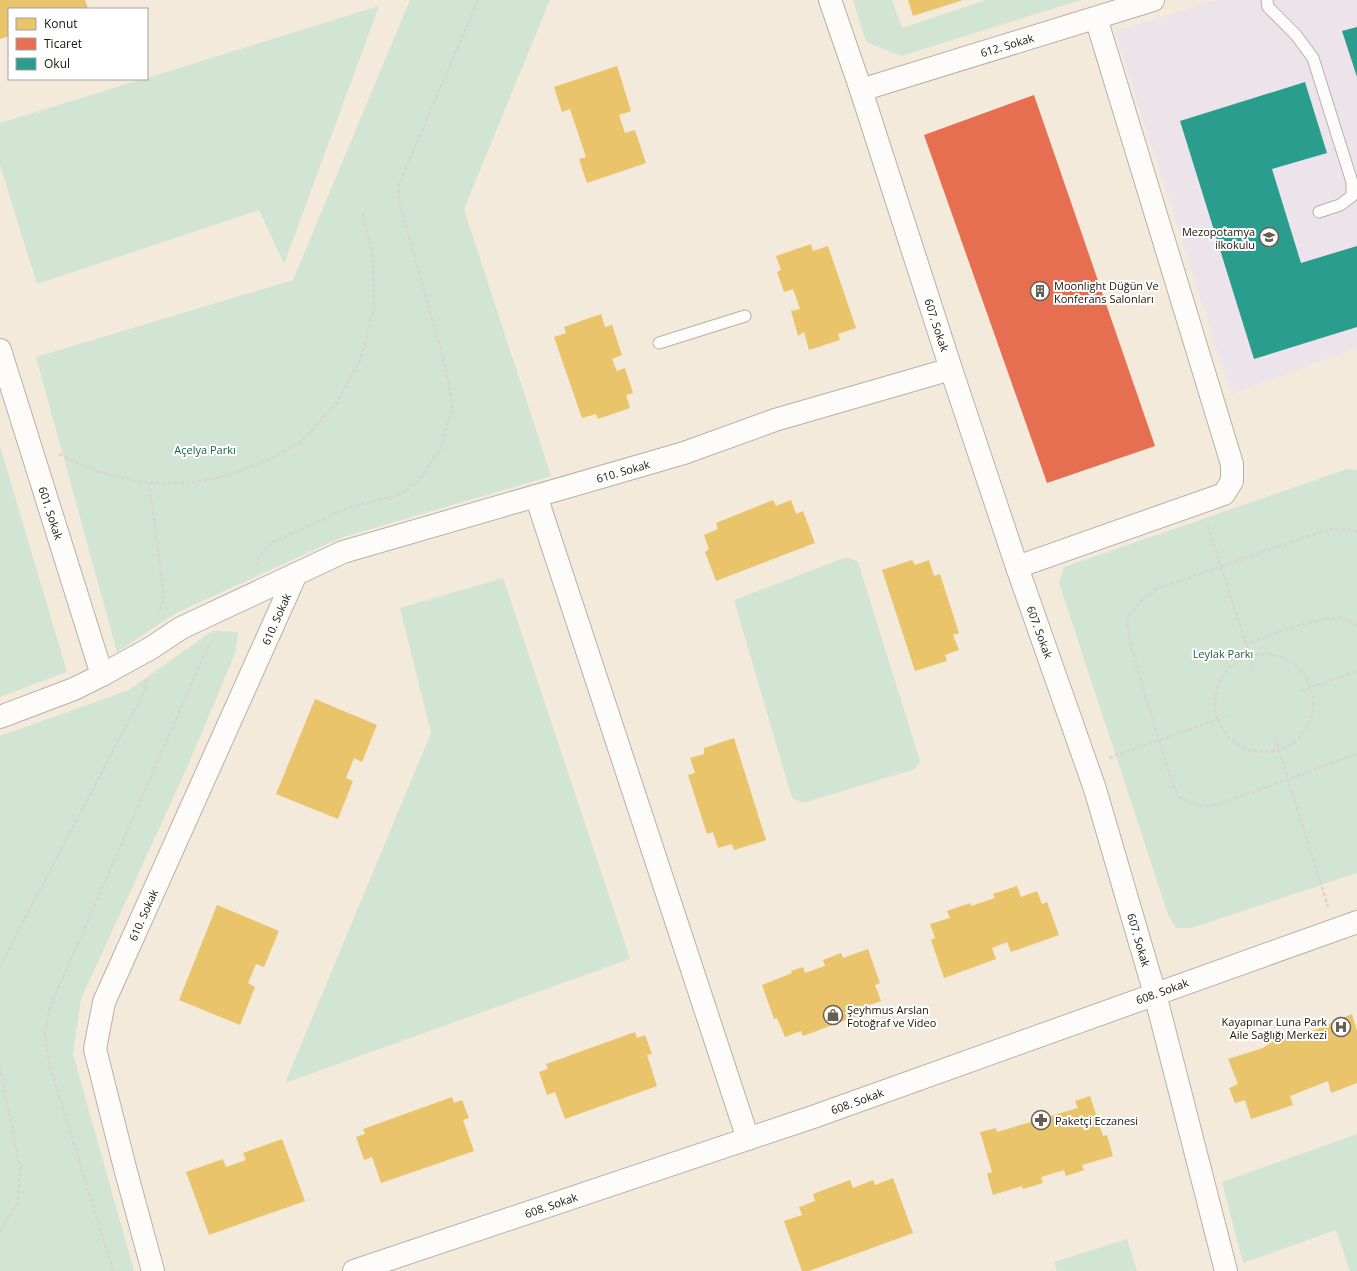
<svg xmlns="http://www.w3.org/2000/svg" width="1357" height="1271" viewBox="0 0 1357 1271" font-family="'Open Sans',sans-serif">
<rect width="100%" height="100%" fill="#f4eadc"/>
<!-- education -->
<path fill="#ece4ea" d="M1215,0h142v348l-126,46 -116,-363z"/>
<!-- green -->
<g fill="#d2e4d3">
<path d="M410,0h140l-86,209 87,267 -211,62 -166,76 -57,38 -81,-295 257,-77z"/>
<path d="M853,0h39l10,28 84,-28h95l-180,56 -35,-14z"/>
<path d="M379,6l-95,258 -25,-54 -222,74 -37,-119v-42l143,-44h4v-1z"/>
<path d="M0,446l67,226 -67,25z"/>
<path d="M1347,469l10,1v403l-165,55h-16l-8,-14 -109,-331 5,-16z"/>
<path d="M847,557l11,5 62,199 -5,8 -112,34 -11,-5 -58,-198z"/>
<path d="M503,578l127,381 -345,124 146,-350 -31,-125z"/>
<path d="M212,631l26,1 -2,19 -46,110 -109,238 -8,55 61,217h-134v-535l129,-46z"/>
<path d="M1357,1134v137h-7l-14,-41 -93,33 -21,-81z"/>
<path d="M1127,1239l10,32h-80l-3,-9z"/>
</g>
<!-- homes -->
<g fill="#e9c46a">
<path d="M0,0h85l3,9h-79v27l-9,3z"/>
<path d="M908,0h55l-50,16z"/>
<path d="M617,66l14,45 -12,4 6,18 10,-3 11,33 -59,20 -8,-24 7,-2 -16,-48 -8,3 -8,-25z"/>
<path d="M811,244l2,7 15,-5 28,82 -18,6 2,6 -31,10 -5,-18 -6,4 -7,-25 9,-2 -7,-20 -9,3 -7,-20 4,-2 -5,-14z"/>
<path d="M601,314l4,13 7,-2 10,30 -10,4 5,12 8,-3 8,25 -7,2 4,13 -32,11 -2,-5 -14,4 -28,-81 12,-4 -2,-6z"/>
<path d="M773,500l3,6 15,-6 5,14 7,-3 12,32 -99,38 -11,-29 4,-3 -5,-14 14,-6 -2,-6z"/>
<path d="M912,560l3,5 14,-5 5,16 6,-2 19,59 -6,2 6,15 -14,5 2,6 -32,10 -33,-101z"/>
<path d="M315,699l62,26 -15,37 -8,-4 -8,20 7,3 -15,38 -62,-25z"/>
<path d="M734,738l32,102 -32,10 -2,-6 -14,4 -5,-16 -6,2 -19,-59 7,-2 -5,-15 14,-4v-6z"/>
<path d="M1017,886l4,11 16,-6 5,13 5,-2 12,33 -48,17 -4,-10 -15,6 4,11 -52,19 -13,-38 4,-2 -5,-14 20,-6 -3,-7 23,-8 1,3 24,-8 -2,-4z"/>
<path d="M217,905l62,26 -15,36 -8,-3 -8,19 7,4 -15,38 -61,-25z"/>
<path d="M868,949l12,34 -5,2 6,16 -18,6 2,6 -62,23 -2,-5 -16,6 -8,-19 -3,1 -12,-34 30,-12 -1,-2 12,-4 2,6 20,-7 -2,-6 18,-7 2,5z"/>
<path d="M1352,1014l5,17v52l-26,10 -3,-12 -38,15 3,9 -42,14 -6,-19 -10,3 -6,-15 9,-4 -10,-25 35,-11 13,-9 16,-6 14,1z"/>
<path d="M635,1032l2,6 8,-3 7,19 -5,1 10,31 -92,33 -10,-27 -8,3 -8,-23 9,-3 -2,-5z"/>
<path d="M1090,1096l13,40 4,-1 6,21 -31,9 2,5 -18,6 -2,-6 -23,7 2,6 -20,6 -1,-3 -29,9 -6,-21 5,-2 -12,-40 16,-4 1,4 81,-24 -3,-7z"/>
<path d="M452,1097l2,6 8,-3 7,18 -6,2 11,31 -93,32 -9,-26 -8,3 -8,-23 9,-3 -2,-5z"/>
<path d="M282,1139l23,62 -96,34 -23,-63 37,-13 3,8 20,-7 -3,-7z"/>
<path d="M893,1178l20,55 -104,38h-7l-18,-50 18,-6 -3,-8 16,-6 -2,-7 37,-14 3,8 20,-8 2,5z"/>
</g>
<!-- shops -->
<path fill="#e76f51" d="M1034,95l121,351 -108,37 -123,-348z"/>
<!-- schools -->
<g fill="#2a9d8f">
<path d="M1357,27v50l-15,-46z"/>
<path d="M1305,82l22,71 -55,16 29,94 56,-17v81l-103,32 -74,-238z"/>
</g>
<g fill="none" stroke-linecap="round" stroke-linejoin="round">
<defs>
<g id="lane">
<path d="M1267,0l1,7 28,28 17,23 39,124v14l-12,9 -21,7"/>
<path d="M659,343l86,-27"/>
</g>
<g id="street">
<path d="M830,0l31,90 90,279 66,198 78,222 60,205 71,277"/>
<path d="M861,90l292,-90"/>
<path d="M0,350l102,325"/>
<path d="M536,496l212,643"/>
<path d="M1017,567l207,-73 8,-13v-17l-136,-446"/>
<path d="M0,717l74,-28 28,-14 49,-27 30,-20 162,-76 341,-99 91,-33 176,-51"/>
<path d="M153,1271l-28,-103 -30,-119 9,-47 192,-428"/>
<path d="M354,1271l459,-154 544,-195"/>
</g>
</defs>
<!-- lane casing -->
<use href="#lane" stroke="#b9b0a4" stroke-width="13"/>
<!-- street casing -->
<use href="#street" stroke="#b9b0a4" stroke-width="24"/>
<!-- path -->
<g stroke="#d9d6d1" stroke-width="2.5" stroke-dasharray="4 2" stroke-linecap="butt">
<path d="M59,454l37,17 44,11 50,1 41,-8 37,-15 31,-17 37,-39 25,-46 13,-51 -1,-50 -10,-44"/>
<path d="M149,482l15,113 -4,17"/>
<path d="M1208,526l46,144"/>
<path d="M1357,532l-6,-2 -21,-1 -172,59 -18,14 -13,17 3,22 10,37 33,108 7,12 19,8 18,-1 140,-51"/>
<path d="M256,566l1,-5 14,-18 77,-35 53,-14 17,-13 23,-33 11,-41 -6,-39 -47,-167v-17l79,-184"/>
<path d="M1245,644c27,-9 65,-25 93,-26 6,0 15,4 19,8"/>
<circle cx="1264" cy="703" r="49"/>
<path d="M1301,691l56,-20"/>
<path d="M1275,738l53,169"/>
<path d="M1109,758l118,-42"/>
<path d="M0,966l144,-274 2,-12"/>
<path d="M0,1066l20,102 -2,34 -18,30"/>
<path d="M113,1271l-64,-208 -4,-29 5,-27 160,-365"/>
</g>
<!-- lane -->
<use href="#lane" stroke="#fdfcfa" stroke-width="11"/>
<!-- street -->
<use href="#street" stroke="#fdfcfa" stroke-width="22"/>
</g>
<!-- icons -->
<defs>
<symbol id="school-ring" viewBox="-11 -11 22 22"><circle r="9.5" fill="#fff" stroke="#685f53" stroke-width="1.5"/><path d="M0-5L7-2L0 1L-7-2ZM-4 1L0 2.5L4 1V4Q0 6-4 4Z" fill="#685f53"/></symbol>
<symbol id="building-ring" viewBox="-11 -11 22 22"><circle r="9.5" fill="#fff" stroke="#685f53" stroke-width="1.5"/><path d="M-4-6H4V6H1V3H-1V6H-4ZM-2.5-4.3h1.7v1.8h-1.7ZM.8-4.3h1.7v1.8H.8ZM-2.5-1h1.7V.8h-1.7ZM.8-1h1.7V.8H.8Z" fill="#685f53"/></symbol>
<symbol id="shop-ring" viewBox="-11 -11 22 22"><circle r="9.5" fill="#fff" stroke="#685f53" stroke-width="1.5"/><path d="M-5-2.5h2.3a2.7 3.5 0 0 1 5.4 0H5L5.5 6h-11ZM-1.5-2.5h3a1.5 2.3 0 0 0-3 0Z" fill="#685f53"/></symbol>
<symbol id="hospital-ring" viewBox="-11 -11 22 22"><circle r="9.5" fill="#fff" stroke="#685f53" stroke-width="1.5"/><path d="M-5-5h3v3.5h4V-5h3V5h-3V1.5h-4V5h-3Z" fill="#685f53"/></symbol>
<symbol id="pharmacy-ring" viewBox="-11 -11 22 22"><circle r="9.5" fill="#fff" stroke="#685f53" stroke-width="1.5"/><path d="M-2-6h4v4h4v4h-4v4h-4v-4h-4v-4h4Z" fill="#685f53"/></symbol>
</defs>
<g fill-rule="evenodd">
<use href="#school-ring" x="1258" y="226" width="22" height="22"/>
<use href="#building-ring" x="1029" y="280" width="22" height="22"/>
<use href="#shop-ring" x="822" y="1004" width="22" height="22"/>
<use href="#hospital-ring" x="1330" y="1016" width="22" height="22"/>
<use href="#pharmacy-ring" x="1030" y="1109" width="22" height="22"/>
</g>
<g text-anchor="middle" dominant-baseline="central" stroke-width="4" stroke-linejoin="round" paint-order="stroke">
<!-- street labels -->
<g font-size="11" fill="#1c1409" stroke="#fff">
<text transform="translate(1007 45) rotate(-17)">612. Sokak</text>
<text transform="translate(937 325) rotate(72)">607. Sokak</text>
<text transform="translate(623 471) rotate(-16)">610. Sokak</text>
<text transform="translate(51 513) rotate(72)">601. Sokak</text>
<text transform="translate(276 619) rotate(-66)">610. Sokak</text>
<text transform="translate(1040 632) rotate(70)">607. Sokak</text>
<text transform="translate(143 915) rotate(-66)">610. Sokak</text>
<text transform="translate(1139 940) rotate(74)">607. Sokak</text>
<text transform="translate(1162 991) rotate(-20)">608. Sokak</text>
<text transform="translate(857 1101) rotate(-20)">608. Sokak</text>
<text transform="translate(551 1205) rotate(-19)">608. Sokak</text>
</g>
<!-- poi labels -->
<g font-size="11" fill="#1c1409" stroke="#fff" text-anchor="start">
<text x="1255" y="231" text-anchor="end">Mezopotamya<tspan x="1255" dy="13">ilkokulu</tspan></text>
<text x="1054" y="285">Moonlight Düğün Ve<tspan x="1054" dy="13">Konferans Salonları</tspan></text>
<text x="847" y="1009">Şeyhmus Arslan<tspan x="847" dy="13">Fotoğraf ve Video</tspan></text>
<text x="1327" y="1021" text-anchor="end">Kayapınar Luna Park<tspan x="1327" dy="13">Aile Sağlığı Merkezi</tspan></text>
<text x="1055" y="1120">Paketçi Eczanesi</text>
</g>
<!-- park labels -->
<g font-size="11" fill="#1f6147" stroke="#fff">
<text x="205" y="449">Açelya Parkı</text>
<text x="1223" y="653">Leylak Parkı</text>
</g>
</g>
<!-- legend -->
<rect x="8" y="8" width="140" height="72" fill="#ffffff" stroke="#a4a19d"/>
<rect x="16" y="18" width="20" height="12" fill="#e9c46a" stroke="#a4a19d"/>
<text x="44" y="28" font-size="12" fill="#1c1409">Konut</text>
<rect x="16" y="38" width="20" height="12" fill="#e76f51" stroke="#a4a19d"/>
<text x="44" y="48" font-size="12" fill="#1c1409">Ticaret</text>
<rect x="16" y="58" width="20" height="12" fill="#2a9d8f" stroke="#a4a19d"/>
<text x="44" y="68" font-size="12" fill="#1c1409">Okul</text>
</svg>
